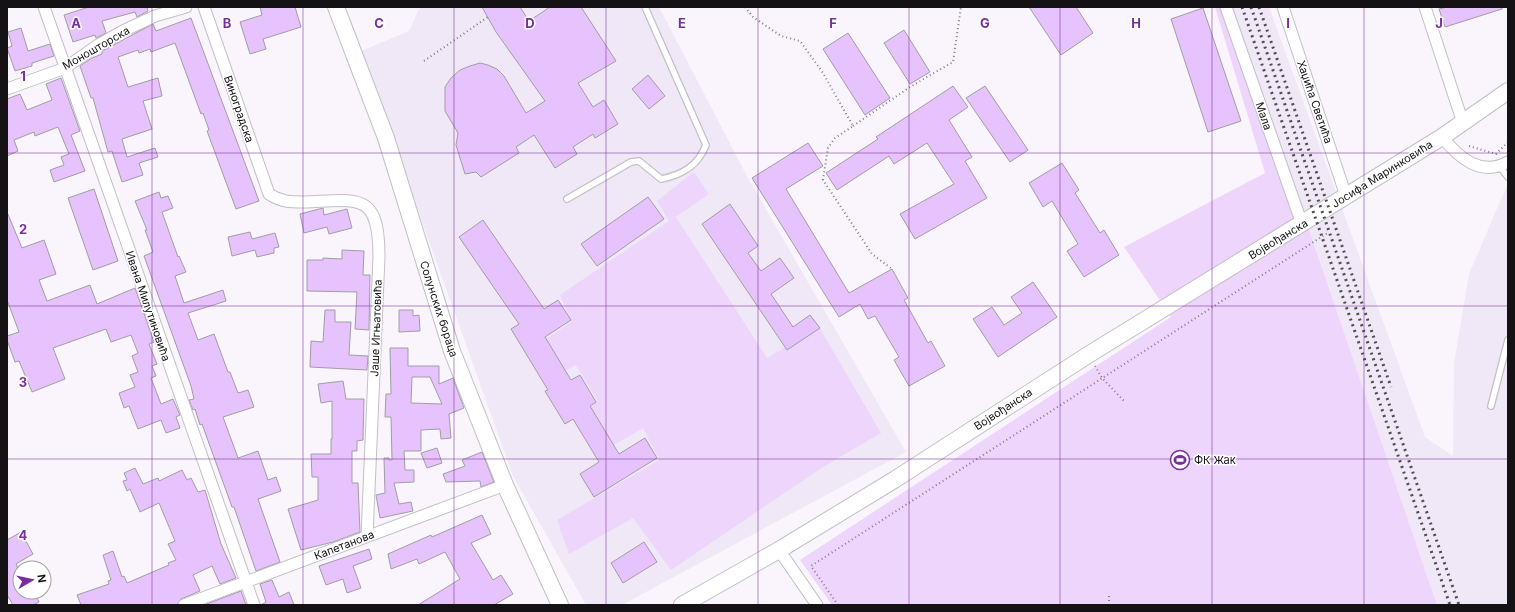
<svg xmlns="http://www.w3.org/2000/svg" width="1515" height="612" viewBox="0 0 1515 612" font-family="Inter,sans-serif">
<rect width="100%" height="100%" fill="#faf5fd"/>
<!-- built -->
<g fill="#f0e8f6">
<path d="M422,7h237l89,171 158,274 -284,153h-36l-73,-129 -152,-425 48,-20 10,-22z"/>
<path d="M1233,7h36l156,430 28,19 1,-93 15,-89 39,-91v422h-71z"/>
</g>
<!-- green -->
<g fill="#edd5fc">
<path d="M1215,7h18l204,598h-605l-32,-45 371,-243 -47,-70 141,-74z"/>
<path d="M694,172l15,22 -33,23 91,141 52,-31 62,106 -58,34 -152,103 -38,-52 -64,36 -12,-34 102,-60 -16,-32 -29,17 -24,-38 7,-7 -21,-35 -11,6 -19,-32 25,-17 -11,-27 109,-74 -12,-20z"/>
</g>
<!-- building -->
<g fill="#e6c3fc" stroke="#a19da4" fill-rule="evenodd">
<path d="M89,7h58l1,4 -11,6 -2,-5 -33,9 4,12 -10,5 -1,-3 -22,7 -9,-27z"/>
<path d="M260,7h35l6,20 -38,12 3,10 -16,5 -10,-32 22,-7z"/>
<path d="M482,7h38l9,14 21,-14h31l35,54 -38,22 15,24 11,-7 14,24 -23,14 -2,-4 -20,13 4,7 -22,14 -21,-33 -18,12 3,6 -38,24 -5,-5 -11,2 -9,-29 2,-12 -13,-22v-24l6,-9 9,-8 10,-4 10,-3 8,2 9,4 7,7 22,37 19,-12 -49,-69z"/>
<path d="M1029,7h47l17,26 -32,22z"/>
<path d="M1447,7h55v2l-57,18 -6,-18z"/>
<path d="M1203,8l38,113 -33,11 -37,-113z"/>
<path d="M191,18l68,183 -23,8 -29,-78 2,-1 -6,-17 -2,1 -26,-71 -24,9 -1,-3 -11,4 -1,-3 -20,7 10,30 30,-9 4,18 -19,5 9,28 -30,10 5,18 28,-9 3,9 -19,6 4,12 -21,7 -10,-31 -4,1 -15,-54h-2l-11,-32 12,-8 10,-4v-3l51,-27 3,7z"/>
<path d="M21,28l7,23 22,-7 4,12 -22,7v3l-17,5 -8,-23 5,-2 -4,-14z"/>
<path d="M904,30l26,42 -20,12 -26,-41z"/>
<path d="M848,33l42,65 -25,17 -42,-66z"/>
<path d="M648,75l17,21 -16,13 -17,-20z"/>
<path d="M61,78l19,53 -9,4 14,36 -31,11 -4,-12 14,-5 -3,-8 8,-3 -11,-27 -23,9 -1,-4 -20,8 4,11 -11,5v-57l13,-5 7,16 25,-10 -6,-16z"/>
<path d="M953,86l15,21 -19,13 23,37 -7,4 22,37 -72,41 -15,-25 54,-30 -27,-41 -33,21 -5,-8 -52,34 -11,-17 52,-34 -2,-2z"/>
<path d="M985,86l43,64 -18,12 -44,-64z"/>
<path d="M808,143l15,23 -37,23 63,104 43,-24 16,29 -4,2 24,43 3,-2 14,25 -36,20 -15,-26 5,-3 -24,-41 -7,3 -8,-15 -21,13 -87,-139z"/>
<path d="M1062,163l17,27 -4,3 25,40 4,-3 15,25 -35,22 -17,-26 11,-7 -26,-43 -9,6 -14,-24z"/>
<path d="M94,189l24,72 -25,9 -25,-72z"/>
<path d="M159,192l2,6 7,-2 5,12 -11,4 16,45 1,-1 7,16 -11,4 9,27 39,-13 3,11 -38,12 10,27 16,-6 14,38h2l8,21 10,-3 6,17 -31,10 15,41 20,-7 10,29 8,-3 5,14 -23,8 22,63 -24,9 -22,-64h-2l-30,-83 -2,1 -5,-16 -2,1 -4,-10 5,-1 -3,-13 -47,-130 9,-4 -8,-22h2l-12,-29z"/>
<path d="M648,197l16,22 -67,47 -16,-22z"/>
<path d="M730,204l28,42 -10,7 13,18 19,-13 14,20 -23,16 22,33 17,-12 10,13 -33,22 -85,-126z"/>
<path d="M323,208l1,7 23,-6 5,19 -23,6 -2,-7 -23,6 -4,-19z"/>
<path d="M7,212l15,36 22,-8 12,34 -17,6 8,21 43,-16 7,19 38,-16 19,54 -5,2 8,20 -5,2 4,10 -5,2 10,26 12,-5 7,16 -4,2 4,11 -14,5 -5,-13 -23,9 -9,-23 -5,2 -5,-15 16,-6 -5,-12 8,-3 -6,-16 6,-3 -7,-18 -20,7 -5,-13 -53,19 12,31 -33,13 -13,-31 -4,1 -8,-22v-4l12,-4 -12,-32z"/>
<path d="M483,220l61,89 14,-9 13,20 -26,17 26,43 9,-5 16,27 -6,4 29,48 26,-16 12,20 -63,39 -14,-23 19,-12 -26,-43 -8,5 -20,-33 3,-1 -37,-61 8,-5 -60,-87z"/>
<path d="M250,232l2,7 23,-6 4,14 -5,1v5l-17,4 -2,-7 -23,6 -4,-19z"/>
<path d="M342,250l22,1 -1,24h7l-1,55 -14,-1 2,-37 -50,-1v-31h16v-2l19,1z"/>
<path d="M1033,282l24,35 -59,40 -25,-38 19,-12 12,18 18,-12 -11,-16z"/>
<path d="M325,310h10v12h16l-2,33 19,1 -1,14 -57,-3 1,-26 12,1z"/>
<path d="M399,310h14v6l6,-1 1,16 -21,1z"/>
<path d="M390,348h18v18h31v18l14,-6 11,30 -15,6 2,24 -10,1 -1,-10 -19,1v21h-17l1,19h9v12l-20,1 5,21 12,-2 2,9 -33,7 -4,-23 9,-2 -1,-35h5v2h3l-1,-43h-6l1,-23h5zM412,377h18l12,27 -31,-1z"/>
<path d="M343,381l3,18h18l-1,41 -6,1v10h-5v32h6l2,49 -27,10 -32,8 -13,-41 30,-9v-23h-6l-1,-23h20v-15h1v-38l-11,2 -3,-19z"/>
<path d="M437,448l5,15 -15,5 -6,-15z"/>
<path d="M482,452l12,30 -13,5 -1,-6 -34,1 -3,-8 22,-8 -3,-6z"/>
<path d="M135,468l8,16 15,-6 1,3 23,-11 5,10 4,-2 7,14 7,-2 16,54 15,34 -16,6 -8,-18 -19,9 7,16 -19,8 -4,6h-96l-4,-10 32,-11 -1,-3 3,-1 -8,-25 10,-4 9,26 2,-1 3,7 42,-18 -1,-2 8,-3 -8,-16 7,-3 -16,-38 -19,9 -10,-23 -3,2 -4,-10 4,-1 -3,-7z"/>
<path d="M482,515l9,19 -20,9 22,37 8,-5 12,19 -19,11h-76l42,-26 -15,-27 -26,12 -2,-5 -26,10 -3,-15 43,-19 1,2z"/>
<path d="M21,532l12,22 -17,10 4,8v20h14l5,10 -6,3h-20l-6,-10v-55z"/>
<path d="M644,542l13,20 -34,21 -12,-20z"/>
<path d="M369,549l3,10 -19,7 8,22 -14,5 -4,-14 -17,6 -7,-19z"/>
<path d="M272,580l7,17 10,-5 5,13h-33l5,-3 -6,-18z"/>
<path d="M241,591l5,14h-42z"/>
</g>
<g fill="none" stroke-linecap="round" stroke-linejoin="round">
<defs>
<g id="lane">
<path d="M1500,167l8,10"/>
<path d="M567,199l64,-37 8,-1 22,18c21,-4 37,-13 45,-34l-61,-138"/>
<path d="M1491,406l17,-66"/>
</g>
<g id="street">
<path d="M44,7l210,598"/>
<path d="M204,7l65,187c12,8 21,8 35,8 55,-2 75,-11 75,55l-12,279"/>
<path d="M1226,7l76,217"/>
<path d="M1283,7l63,189"/>
<path d="M1425,7l38,116"/>
<path d="M7,89l58,-21 33,-23 25,-14 32,-15 31,-9"/>
<path d="M1442,137c17,21 39,40 66,25"/>
<path d="M779,550l38,55"/>
<path d="M184,605l321,-120"/>
</g>
<g id="secondary">
<path d="M336,7l50,131 66,213 53,134 55,120"/>
<path d="M682,605l97,-55 115,-70 194,-125 354,-218 66,-46"/>
</g>
</defs>
<!-- lane casing -->
<use href="#lane" stroke="#c3bfc6" stroke-width="8"/>
<!-- street casing -->
<use href="#street" stroke="#c3bfc6" stroke-width="13"/>
<!-- secondary casing -->
<use href="#secondary" stroke="#c3bfc6" stroke-width="18"/>
<!-- path -->
<g stroke="#807d82" stroke-width="2" stroke-dasharray="1 3" stroke-linecap="butt">
<path d="M745,7l8,10 28,19 19,5 23,32 30,53 -18,12 -7,10 -5,32 49,74 20,15"/>
<path d="M424,61l64,-44"/>
<path d="M853,126l57,-39 43,-25 8,-55"/>
<path d="M1469,146l27,8 12,-12"/>
<path d="M1095,366l7,12 23,24"/>
<path d="M1109,596v9"/>
<path d="M838,605l-27,-39 518,-334"/>
</g>
<!-- lane -->
<use href="#lane" stroke="#fff" stroke-width="5.5"/>
<!-- street -->
<use href="#street" stroke="#fff" stroke-width="11"/>
<!-- secondary -->
<use href="#secondary" stroke="#fff" stroke-width="16"/>
<!-- rail -->
<g stroke="#514e53" stroke-width="3" stroke-dasharray="2 4" stroke-linecap="butt">
<path d="M1242,7l208,598"/>
<path d="M1251,7l208,598"/>
<path d="M1259,7l132,380"/>
</g>
</g>
<!-- grid -->
<path fill="none" stroke="#792d9e" stroke-width="1" stroke-opacity="0.55" d="M152,7v598M303,7v598M454,7v598M606,7v598M758,7v598M909,7v598M1060,7v598M1212,7v598M1364,7v598M7,153h1501M7,306h1501M7,459h1501"/>
<!-- icons -->
<defs>
<symbol id="stadium-ring" viewBox="-11 -11 22 22"><circle r="9.5" fill="#fff" stroke="#792d9e" stroke-width="1.5"/><path d="M0-5a6.5 5 0 1 0 0 10a6.5 5 0 1 0 0-10ZM-3.5-1.8h7v3.6h-7Z" fill="#792d9e"/></symbol>
</defs>
<g fill-rule="evenodd">
<use href="#stadium-ring" x="1169" y="449" width="22" height="22"/>
</g>
<g text-anchor="middle" dominant-baseline="central" stroke-width="3" stroke-linejoin="round" paint-order="stroke">
<!-- street labels -->
<g font-size="11" fill="#141215" stroke="#fff">
<text transform="translate(96 48) rotate(-30)">Моношторска</text>
<text transform="translate(1315 102) rotate(71)">Хаџића Светића</text>
<text transform="translate(239 109) rotate(71)">Виноградска</text>
<text transform="translate(1264 116) rotate(71)">Мала</text>
<text transform="translate(1382 174) rotate(-32)">Јосифа Маринковића</text>
<text transform="translate(1278 239) rotate(-31)">Војвођанска</text>
<text transform="translate(148 306) rotate(71)">Ивана Милутиновића</text>
<text transform="translate(439 309) rotate(72)">Солунских бораца</text>
<text transform="translate(376 328) rotate(-88)">Јаше Игњатовића</text>
<text transform="translate(1003 409) rotate(-33)">Војвођанска</text>
<text transform="translate(344 545) rotate(-21)">Капетанова</text>
</g>
<!-- poi labels -->
<g font-size="11" fill="#141215" stroke="#fff" text-anchor="start">
<text x="1194" y="460">ФК Жак</text>
</g>
</g>
<g font-size="13" text-anchor="middle" font-weight="bold" fill="#792d9e" stroke="#fff" stroke-width="3" stroke-linejoin="round" paint-order="stroke">
<text x="76" y="28">A</text>
<text x="227" y="28">B</text>
<text x="379" y="28">C</text>
<text x="530" y="28">D</text>
<text x="682" y="28">E</text>
<text x="833" y="28">F</text>
<text x="985" y="28">G</text>
<text x="1136" y="28">H</text>
<text x="1288" y="28">I</text>
<text x="1439" y="28">J</text>
<text x="23" y="81">1</text>
<text x="23" y="234">2</text>
<text x="23" y="387">3</text>
<text x="23" y="540">4</text>
</g>
<!-- border -->
<rect width="1515" height="612" fill="none" stroke="#141215" stroke-width="16"/>
<!-- north arrow -->
<g transform="translate(32 580) rotate(81)"><circle r="19" fill="#ffffff" stroke="#a1a0a1"/>
<path d="M0-3L7 15L0 10L-7 15Z" fill="#792d9e"/>
<text y="-6" font-size="11" font-weight="bold" text-anchor="middle" fill="#141215">N</text>
</g>
</svg>
